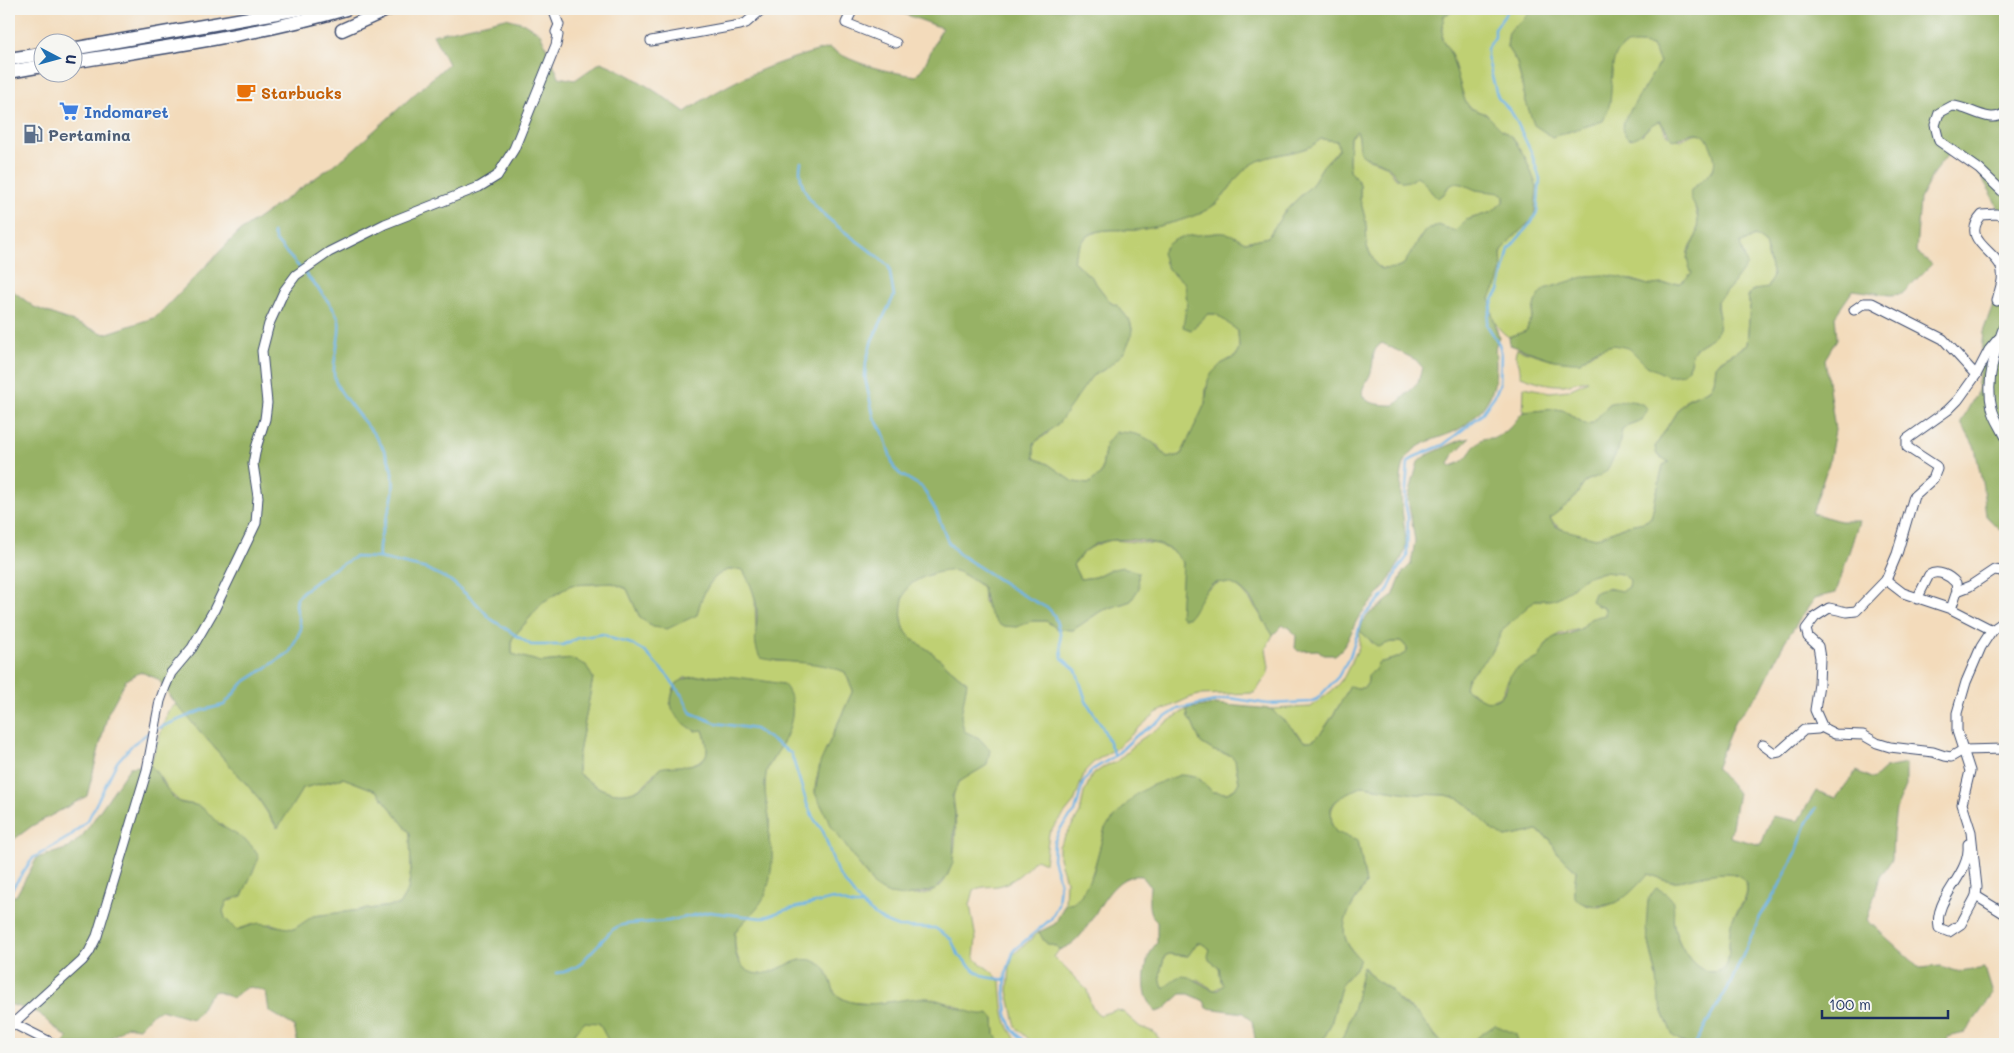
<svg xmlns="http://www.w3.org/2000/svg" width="2014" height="1053" viewBox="0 0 2014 1053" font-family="Mali,sans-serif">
<rect width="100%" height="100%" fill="#f6f6f2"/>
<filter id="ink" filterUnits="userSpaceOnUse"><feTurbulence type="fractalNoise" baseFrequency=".02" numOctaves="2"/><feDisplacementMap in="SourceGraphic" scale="10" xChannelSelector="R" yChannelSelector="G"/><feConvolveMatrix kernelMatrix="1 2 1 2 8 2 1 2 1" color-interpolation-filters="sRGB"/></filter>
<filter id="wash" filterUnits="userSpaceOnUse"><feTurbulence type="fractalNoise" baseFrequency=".0096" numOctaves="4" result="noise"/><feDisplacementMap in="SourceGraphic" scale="20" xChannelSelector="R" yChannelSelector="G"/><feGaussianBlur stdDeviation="1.12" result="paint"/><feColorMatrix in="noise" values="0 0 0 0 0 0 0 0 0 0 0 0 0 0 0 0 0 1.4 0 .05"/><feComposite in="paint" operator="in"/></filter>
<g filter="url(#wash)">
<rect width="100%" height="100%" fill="#f3dbbb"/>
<!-- green -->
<g fill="#bfd073" stroke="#6d8068">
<path d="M1460,9h71l-5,8 -17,14 -2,16 10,16 9,39 36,33 17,-8 24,-6c3,-17 6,-68 21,-76 8,-3 20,-1 28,1l8,16 -37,62 19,11 11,-12 7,-2 7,14 14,5c18,-10 23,-10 32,10 2,5 4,9 2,15 -3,10 -16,17 -24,25l7,30 -2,18 -8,13 -1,8 5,14 -12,10 -32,2 -15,-5 -46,-4 -14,6 -38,20 -3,15 -6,14 -17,6c-12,-7 -23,-25 -19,-40 2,-9 9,-16 11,-25 1,-6 -2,-14 1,-20 5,-14 22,-23 32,-34l3,-31 -11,-28 -13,-21 -12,-9 -15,-15 -16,-6 -5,-7 -14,-47 -9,-15 2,-24z"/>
<path d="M1357,131l2,6 2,16 5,5 20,7 10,13 14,3 7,-5 7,4 8,13 12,1c3,-4 5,-10 10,-11 8,-2 16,5 23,7 9,2 19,0 27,5v6l-12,11 -26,8 -11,11 -17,-6 -19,13 -6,14 -9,12 -6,4 -16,1 -6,-4 -9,-18 -1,-25 -6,-23v-15l-10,-14 -1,-9 1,-24z"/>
<path d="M1321,139l16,2 2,8 -16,17 -12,20 -25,24 -18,27 -23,5c-12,-7 -22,-11 -36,-8l-45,28 9,12 12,9 2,20 -3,24 7,3 17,-16h8l22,17 1,18 -3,7 -15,8 -15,24 -1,16 -24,51 -14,3 -9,-13 -52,-1 -5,30 -12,10 -15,-2 -26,-18 -14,-6v-15l13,-9 45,-58 15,-8 25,-39 -2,-8 -12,-15 -7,-3 -20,-26 -18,-16c10,-32 26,-32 55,-31 10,1 21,-2 30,-4 21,-5 48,-11 63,-27 10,-11 16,-25 29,-34 14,-9 28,-10 43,-13 10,-3 20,-8 28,-13z"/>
<path d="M1755,236l10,7 8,33 -5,13 -15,1 -5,7 2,9 -3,39 -26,15 -5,6 -2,16 -4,7 -23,10 -10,12 -22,36 2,8 13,7 -7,3 -12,53c-8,5 -14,6 -22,7 -12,2 -23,13 -34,13 -14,1 -38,-8 -45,-20l23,-18 13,-19 15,-6 17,-25 4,-20 6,-5 14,-5 -32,-17 -17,20 -8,1 -15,-10 -14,-5 -33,3 1,-25 26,5 19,-2 19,-9c-10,-1 -15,3 -24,4 -15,1 -29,-4 -43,-9l-2,-12 -4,-9 2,-6 37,11 26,2c12,-10 34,-24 50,-13 6,4 11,11 17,17l42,2 3,-14 5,-7 16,-10 6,-13 -2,-23 16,-17 7,-40z"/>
<path d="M1112,540l46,4 14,7 11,11 -2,54 3,2c10,-5 11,-15 18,-23 32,-38 55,18 71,40l-7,13 3,20 -2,8 -13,17 -55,2 -10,3 -33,15 -40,35 -22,14 -9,9 -11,31 -25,31 -4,30 -9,-4c-10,11 -23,24 -38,27 -8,1 -17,0 -24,4l-4,15 6,34 -2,18c8,10 20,13 25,24l2,1c2,23 1,45 20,62h-19l-7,-9 -1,-16 -26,-7 -13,-7 -27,-7 -55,6 -24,-2 -14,-8 -5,-15 -30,-19c-10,4 -19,9 -29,13 -29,10 -38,-18 -36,-41l30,-38 4,-16 3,-28 -3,-7v-25l-4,-16v-25l2,-8 18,-30 5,-16 -7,-39 -67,-9 -32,3 -11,12 -3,14 33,26c2,6 5,16 4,23 -3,13 -40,17 -53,20 -21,32 -51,22 -76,0v-15l15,-80 -21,-19 -31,3 -29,-8v-15l31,-37 28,-17 41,-2 15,6 13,29 57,-3c5,-23 18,-51 46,-45l8,14 4,15 1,30 19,32 41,2 15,3 14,6 8,18c-10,24 -39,78 -38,102 1,9 55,92 61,95 15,8 44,12 59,3 21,-12 22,-56 20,-78 -1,-11 -4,-18 3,-28 4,-6 22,-14 29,-19l-8,-27 -15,-6 -4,-16 7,-34c-13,-9 -23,-20 -36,-30 -9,-7 -21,-11 -26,-22 -6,-12 -5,-34 4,-44 9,-9 35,-18 47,-15 9,3 19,11 27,16l1,15 33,25 14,-6h15l12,8 15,1 28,-19 30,-10 -22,-31 -14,7 -15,2 -7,-14c12,-16 20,-20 39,-25z"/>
<path d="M1605,572l17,2 9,6 -2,7 -6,5 -15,-4 -10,18 7,2 1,7 -15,4 -11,10 -21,5 -13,10 -6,14c-11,4 -20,8 -28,17 -12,13 -3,24 -27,26l-20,-13 2,-9 25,-27 11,-23 32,-29c8,0 17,1 24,-3 20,-12 18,-21 46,-25z"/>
<path d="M1360,631l7,5 5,7 30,-1 5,6v4l-10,6 -19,5 -3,7 -7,5c1,14 -6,15 -18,11 -6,11 -28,50 -37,54 -2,1 -5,1 -8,1l-16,-16 -13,-9 -4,-7 39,-2 23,-18 10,-12 15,-30z"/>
<path d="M176,704l80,91 21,33 26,-40 40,-10 34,13 33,42 1,37 -3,20 -9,15 -85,11 -20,13h-7l-15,-5 -21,1 -15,5 -11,-12 -2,-7 4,-10 7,-1 -10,-73 -29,-22 -15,-3 -13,-12 -2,-6 -15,-19 18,-54z"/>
<path d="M1187,709l1,9 4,5 9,20 13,8 16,4 5,5 4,23 -4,6 -8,4 -14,-1 -17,-16 -91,52c-5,18 -14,63 -29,73 -3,2 -7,2 -11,3l1,-23 -7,-23v-12l21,-33 4,-20 8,-18 15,-10 8,-2 25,-23z"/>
<path d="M1363,786l52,8 31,1 14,4 46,38 31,-6 13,8 7,14 19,17 -2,24c4,3 8,9 12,11 27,9 46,-15 62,-31 7,2 16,6 23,7 17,1 74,-23 76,7 0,13 -8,18 -13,28 -7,15 -3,34 -7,49l-5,6 -17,1c-18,-10 -30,-34 -32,-54l-27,11 11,48 5,33 11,26 13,8h-169l-2,-10 -47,10h-25l-30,-34 -20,-14 -3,-7 -16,-10 -10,-12 -9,37 -10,30 -7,10h-17l10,-20 11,-41 15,-17 3,-7c-30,-28 -11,-48 6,-75l-8,-44c-7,-2 -17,-3 -22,-8 -5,-5 -5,-9 -5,-15 -1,-18 17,-26 32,-31z"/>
<path d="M1039,932c5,9 6,13 17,14l3,4 -5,7 33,33 4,15 5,7 4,3 16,-5 7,2 17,15 14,5 9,12h-129l-18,-17 -8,-36 2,-24 3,-12z"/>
<path d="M1197,943h4l9,6 -1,11 10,7 2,14 3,4 -10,5 -16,-10 -23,-1 -9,8 -3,1c-5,-12 -2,-20 2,-32l4,-2 19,2z"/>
<path d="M584,1021l15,2 11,21h-39l4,-11z"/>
</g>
<!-- forest -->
<g fill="#97b265" stroke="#597062" fill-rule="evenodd">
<path d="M904,9h556l-16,6 -2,24 9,15 14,47 5,7 16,6 15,15 12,9 13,21 11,28 -3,31 -24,22 -9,13 1,16 -4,14 -8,15 2,16 7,23c-6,12 -3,14 -3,26 0,16 -2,30 -12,43 -6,8 -16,18 -25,23 -17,10 -41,11 -52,29 -13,19 -2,64 -1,86 0,11 -18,38 -25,47 -7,10 -18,18 -24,29 -7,13 -9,26 -22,35h-11l-6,-5 -20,1 -3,-3 1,-12 -6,-8 -7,-3 -10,10c-13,-18 -24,-51 -48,-52 -7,-1 -9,-1 -15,3 -10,9 -13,22 -22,32h-5l-3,-2 3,-54c-4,-3 -7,-8 -11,-11 -15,-12 -59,-15 -76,-7 -10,5 -16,12 -23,21l7,14 15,-2 14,-7 14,-3 15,5 1,16 -8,13 -30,10 -28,19 -15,-1 -12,-8h-15l-14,6 -16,-1c-13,-11 -16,-22 -18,-39 -8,-5 -18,-13 -27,-16 -12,-2 -39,6 -47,15 -8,10 -10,32 -4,44 6,11 17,15 26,22 13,10 23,21 36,30l-6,34 3,15 15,7 11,12 -3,15 -28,17 -7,15 3,16 -2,50 -7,15 -11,12 -30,6 -16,-2 -14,-7 -43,-60 -17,-34 5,-30 33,-73 -8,-18c-27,-12 -56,-8 -85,-14 -8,-18 -3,-24 -3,-43 0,-17 -6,-30 -14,-45 -28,-6 -41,22 -46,45l-30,14 -14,-2 -13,-9 -13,-29 -14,-6 -42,2 -28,17 -31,37v15l29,8 31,-3 14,6 7,13 -15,80v15c19,17 44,29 67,12 6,-4 9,-12 15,-17 13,-4 48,2 47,-19 0,-6 -2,-13 -4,-19l-8,1c-21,-14 -31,-23 -18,-48 23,-15 79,-3 106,1 17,17 8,46 -3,64 -5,9 -13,17 -14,27 -3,15 1,28 3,42 1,8 0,15 0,23 0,4 3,7 3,11 1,13 -2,30 -6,42 -6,15 -21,26 -31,39 -1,13 -1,27 9,36 25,21 51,-22 76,-4 8,5 12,21 15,30 26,20 62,3 91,4 20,1 47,21 63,15l5,6 1,16 7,9h-392l-11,-21 -15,-1 -9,11 -4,11h-273l-4,-18 -25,-15 -3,-19c-19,-7 -18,-7 -33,6l-17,-7c-14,7 -10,18 -24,28l-31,-9 -7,2 -15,16 -13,-2c-7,8 -16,11 -24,18h-39l5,-6 -18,-14 -11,-11 -30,-9v-108h7l21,-38 32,-10 14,-13 47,-68 20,-2c12,11 16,29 29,37 7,3 16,1 23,6 6,3 11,11 17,16 15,11 33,15 40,34l-17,38 -15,5 -4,10 2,7 11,12 23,-7 35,6 19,-13 86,-11 9,-15 3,-20 -1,-37 -33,-42 -34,-13 -40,10 -25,40 -22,-33 -80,-91 -18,-25 -17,-7 -15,8 -18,33 -21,83 -55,30 -23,17v-555l25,19 71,27 51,-17 83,-85 106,-75 103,-93 -15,-29 73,-17 18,5 16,10 19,44 16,3 26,-18c31,12 57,31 84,50 44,-31 91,-51 144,-64 28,17 54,23 87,28l8,-10 18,-38 -40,-15zM1357,131l2,6 1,16c8,8 18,6 26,12 7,4 9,13 17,17l7,-1 7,-5c9,6 12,15 20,22l7,-4 4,-7 7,-4 7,1 14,6 24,3 4,2v6l-12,11 -26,8 -11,11 -17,-6 -14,7 -20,32 -6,4 -16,1 -6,-4 -9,-18 -1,-25 -6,-23v-15l-10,-14 -1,-9 1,-24zM1321,139l16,2 2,8 -16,17 -12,20 -25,24 -18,27 -23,5c-7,-4 -14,-9 -22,-9 -5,-1 -10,1 -16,1 -17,2 -37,1 -45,19l6,16 17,14 2,20 -4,24 8,3 17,-16h8l22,17 1,18 -3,7 -15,8 -9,9 -4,7 -3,24 -24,51 -14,3c-14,-20 -28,-26 -52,-26l-9,12 -5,30 -13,10 -14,-2 -26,-18 -14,-6v-15l24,-19 34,-48 15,-8 12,-11 6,-6 6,-14 1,-8 -2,-8 -12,-15 -7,-3 -20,-26 -18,-16c9,-32 26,-32 55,-31 10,1 22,-2 31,-4 20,-5 47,-11 62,-27 10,-11 16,-25 30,-34 18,-12 41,-10 61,-19 3,-2 6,-5 9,-7zM1382,343l34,17 6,7 -4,16 -23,22c-11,0 -40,0 -31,-19 2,-5 6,-9 7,-14 4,-13 -1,-21 11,-29z"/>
<path d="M1531,9h474v216l-14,-32 -18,-29 -24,-11 -15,19 -14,27 -4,53 16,12 -30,30 -12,1 -37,-5 -18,26 2,23 -12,20 10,71 -6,33 -17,50 28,8h19l-23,72 -21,5 -13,18 -17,25 -25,51 -26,30 -18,46 22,25 -8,44 31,8 11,-29 26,5 18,-30 20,7 20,-27 17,8 12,-11 21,-4v22l-10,23 -3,24 -1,26 -12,18 -13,43 53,48 20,-2 20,6 25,-4 8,26 -28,39 -17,4 -2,7h-260l-13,-8 -14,-34 -2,-25 -11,-48 2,-30 8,-11c7,3 15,7 17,15 2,7 -1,16 1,23 4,22 29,62 53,39 3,-14 1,-28 4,-42 4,-12 17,-20 16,-34 -2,-29 -53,-10 -69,-8 -10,1 -20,-4 -30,-7 -19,20 -29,35 -59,31 -7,-1 -13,-4 -15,-11 -1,-7 2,-17 2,-24l-19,-17 -7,-14 -13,-8 -31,6 -13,-6 -21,-23 -12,-9 -14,-4 -31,-1 -52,-8 -16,7 -12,9 -4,6 1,17 4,7 22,8 8,44c-17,26 -36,48 -6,75l-3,7 -15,17 -11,41 -10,20h-65l-4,-23 -8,-8 -37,-5 -3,-7 -15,-7h-8l-18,16 -7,2c-3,-5 -9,-12 -10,-18 -4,-14 0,-41 11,-51v-21c-11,-10 -8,-22 -7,-36l-8,-10c-34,-5 -47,50 -69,67 -4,3 -10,5 -14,7l-3,-4c-11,-1 -12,-5 -17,-14l16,-8 10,-20 9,-2 6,-5 13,-24 12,-45 30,-33 15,-9 30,-11 16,1 17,16 14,1 8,-4 4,-7 -4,-22 -5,-5 -16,-4 -13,-8 -9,-20 -4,-5 -1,-9 27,-5 58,5c5,8 12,11 18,17 5,6 9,11 15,15 3,0 6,0 8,-1 10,-4 31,-43 37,-54 12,4 19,3 18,-11l7,-5 3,-7 19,-5 10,-6v-4l-5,-6h-11l-13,5 -18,-16 2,-8 7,-9 24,-18 10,-24 8,-8 4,-23 -7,-42 10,-37 7,-6 36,-16 9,-2 -16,16 -5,10 2,2c19,-5 17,-16 30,-26 4,-3 11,-1 15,-3 12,-4 19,-16 27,-25l33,-3 7,1 22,14 8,-1 17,-20c13,-2 28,-5 38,6l-6,11 -14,5 -6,5 -4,20 -11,20 -6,5 -15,6 -13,19 -23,18 4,7 7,4 35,9 32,-13 16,-3 7,-4 12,-53 6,-3 -12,-7 -2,-8 22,-36 11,-12 22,-10 4,-7 2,-16 6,-6 25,-15 3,-39 -2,-9 5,-7 15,-2 5,-12 -8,-33 -10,-7 -15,8 7,21 -14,19 -16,17v8l2,7 -1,15 -5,6 -16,10 -5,7 -3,14 -6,6 -7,1 -8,1 -21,-10 -18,-18 -16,-3 -14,4 -7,3 -12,10h-8l-18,-2 -44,-15 -1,-8 17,-6 6,-14 3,-15 9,-13 43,-13 16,-1 16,2 29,8 32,-2 12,-10c-12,-23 3,-23 5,-41 0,-6 2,-13 0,-20 -3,-10 -8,-11 -6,-22 20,-19 31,-19 18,-47 -2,-5 -5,-9 -11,-10 -9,-1 -16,6 -25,7l-13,-19c-14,3 -16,18 -32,18 -6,-8 -6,-13 -2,-22l34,-55 -8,-16c-47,-11 -38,24 -42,56 -1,6 -4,13 -7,19l-51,16 -18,-12 -8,-23 -9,-39 -10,-16 2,-16 17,-14zM1605,572l17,2 8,6 -1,7 -6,4c-11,-2 -18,-4 -29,2l-3,8 7,5 7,2v7c-4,1 -11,2 -15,4 -4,3 -6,9 -11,11 -24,11 -26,-2 -40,28 -10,4 -22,8 -29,18 -2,5 -3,11 -5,15 -11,19 -28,6 -40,-3l2,-9 25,-27 11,-23 32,-29c8,0 17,1 24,-3 20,-12 18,-21 46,-25zM1197,943h4l9,6 -2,7 1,4 10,7 2,14 3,4 -6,5h-4c-12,-3 -24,-19 -38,-12 -5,3 -7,8 -13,10 -5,-12 -2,-21 2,-32l4,-2 19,2z"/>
<path d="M2005,261v274l-19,-19 -3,-29 -8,-39 -14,-26 16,-30 6,-60 22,-61z"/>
<path d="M1363,967l11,12 16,10 10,13 19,13 14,19 10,10h-105l7,-10 10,-30z"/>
<path d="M1495,1025l21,9 1,10h-49z"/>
</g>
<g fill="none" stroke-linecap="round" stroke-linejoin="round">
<!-- stream -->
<g stroke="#6eb3e4" stroke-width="2.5">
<path d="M801,162c-10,47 61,76 88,105l5,29 -22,44 -6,22 -1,16 9,40 9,14 11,36 6,6 22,13 14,24 12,31 11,12 62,40 28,15 5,6 6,18 2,25 14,12 10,31 17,27 12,28"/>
<path d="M273,233l3,8c13,16 60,63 63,80 3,18 -11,47 -2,64 17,32 51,53 56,92 4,30 -17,53 -14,81"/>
<path d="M156,729l47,-19 21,-5 19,-22 47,-31 11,-23 -5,-23 1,-8 5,-6 28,-21 25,-14 24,1 48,11 24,12 24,21 16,17 40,26h32l15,-7 25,-4 10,5 16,4 15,8 23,24 16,22 8,16 25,10 39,6 36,24 16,51 7,15 9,12 14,41 25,33 21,16 15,6 37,1 16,11 7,15 17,17 11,6 20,3"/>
<path d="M9,893l24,-35 36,-21 19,-17 29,-58 16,-18 18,-13"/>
<path d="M556,973l8,-1 14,-6 34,-36 7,-4 8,-2 41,-3 41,-9 53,6 23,-8 48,-11 20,6h9"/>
<path d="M1028,1044l-15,-14 -6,-15 -2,-21 1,-20 8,-24 37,-31 7,-14 2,-22 -7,-24 1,-17 8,-16 13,-14 8,-29 9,-13 23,-14 21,-20 42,-27 51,-11 39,6 42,-2 7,-3 21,-22 12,-21 13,-39 24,-25 10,-21 10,-14 1,-40 -3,-15 3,-39 6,-6 29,-12 13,-10 25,-20 14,-20 5,-12 1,-31 -2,-8 -12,-19 1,-8 6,-19 5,-7 10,-42 21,-25 7,-12 3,-33 -9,-27 -15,-32 -6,-10 -11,-11 -3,-7 -9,-36v-7l8,-12v-8l14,-20"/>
<path d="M1695,1044l27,-47 5,-6 33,-74 17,-27 19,-37 11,-31 9,-14"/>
</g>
</g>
</g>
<g filter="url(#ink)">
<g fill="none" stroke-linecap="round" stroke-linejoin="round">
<defs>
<g id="minor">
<path d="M853,9l-7,14 50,20"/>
<path d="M651,41l89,-16 6,-2 15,-13 13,-1"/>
<path d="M2005,113c-16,12 -36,-7 -53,-7l-13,7 -4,12 4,16 40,28 26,25"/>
<path d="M2005,216l-9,-2 -14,1c-22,24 12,35 19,52 4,13 -2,22 -4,34l8,-4"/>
<path d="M1854,310l10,-7h8l71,36 33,36 -18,25 -10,10 -41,29v8l29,19 1,3 -4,10 -19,17 -17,58 -11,26 17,13 48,16 41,21"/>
<path d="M2005,323c-9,25 -20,58 -13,85 2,10 9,19 13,28"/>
<path d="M1976,375l13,-25 9,-11"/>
<path d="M1886,580l-30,31 -9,1 -18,-4 -14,9 -9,12 2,8 10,9 2,12 -1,26 -4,26 8,18 12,6 28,1 14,8 13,4 43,5 12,4 6,1 12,-7 42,-1"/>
<path d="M1957,591l13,-5 24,-16 8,1 3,4"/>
<path d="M1917,599l12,-24c9,-6 21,1 27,8l1,8 -6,18"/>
<path d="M2005,621l-13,9 -11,17 -15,35 -9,31v18l13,40 -8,33 9,28 6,55 -1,9 29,18"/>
<path d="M1763,745l11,8 5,-1 25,-22 14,-1 3,-5"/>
<path d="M1968,844c3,32 -35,53 -29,84l10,4 12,-8 15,-28"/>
<path d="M12,1023l42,21"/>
<path d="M9,1027l73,-66 7,-9 8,-16 50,-166 13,-69 5,-14 6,-14 21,-25 22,-38 42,-87 2,-26 -5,-33 3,-16 9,-29 2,-16 -5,-52 7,-27 15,-33 12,-16 33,-23 56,-28 94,-37 18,-11 17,-27 42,-104 2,-10 -2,-3 3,-7 -6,-16"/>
</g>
<g id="highway">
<path d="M342,30l47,-21"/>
<path d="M72,49l228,-40"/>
<path d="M9,59l33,-5"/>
<path d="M72,62c92,-15 185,-27 274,-53"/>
<path d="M9,72l33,-6"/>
</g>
</defs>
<!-- minor casing -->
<use href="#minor" stroke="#3b496c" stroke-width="11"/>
<!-- highway casing -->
<use href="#highway" stroke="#3b496c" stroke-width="15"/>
<!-- minor -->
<use href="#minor" stroke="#fff" stroke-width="9"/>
<!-- highway -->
<use href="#highway" stroke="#fff" stroke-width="12"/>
</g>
</g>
<!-- icons -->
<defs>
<symbol id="cafe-bare" viewBox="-9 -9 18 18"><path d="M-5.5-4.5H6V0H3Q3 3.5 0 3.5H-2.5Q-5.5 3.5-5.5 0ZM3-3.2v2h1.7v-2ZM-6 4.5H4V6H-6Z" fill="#e8710a" stroke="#f6f6f2" stroke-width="2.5" paint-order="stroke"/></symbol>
<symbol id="supermarket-bare" viewBox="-9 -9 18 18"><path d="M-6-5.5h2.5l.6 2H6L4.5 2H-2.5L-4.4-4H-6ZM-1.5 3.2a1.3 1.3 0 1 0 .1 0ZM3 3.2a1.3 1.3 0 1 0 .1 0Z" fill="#3f7fe0" stroke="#f6f6f2" stroke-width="2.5" paint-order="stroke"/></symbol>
<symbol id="fuel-bare" viewBox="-9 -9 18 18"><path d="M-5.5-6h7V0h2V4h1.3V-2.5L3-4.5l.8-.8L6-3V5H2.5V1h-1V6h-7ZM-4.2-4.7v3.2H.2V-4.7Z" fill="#5c6f8a" stroke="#f6f6f2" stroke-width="2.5" paint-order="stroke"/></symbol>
</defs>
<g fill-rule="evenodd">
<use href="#cafe-bare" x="232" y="78" width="28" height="28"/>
<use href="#supermarket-bare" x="55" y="97" width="28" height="28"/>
<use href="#fuel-bare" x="19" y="120" width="28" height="28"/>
</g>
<g text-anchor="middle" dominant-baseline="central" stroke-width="4" stroke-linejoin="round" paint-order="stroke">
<!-- food labels -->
<g font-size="16" font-weight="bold" fill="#c56008" stroke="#f6f6f2" text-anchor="start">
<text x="261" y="92">Starbucks</text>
</g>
<!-- shop labels -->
<g font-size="16" font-weight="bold" fill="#366cbe" stroke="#f6f6f2" text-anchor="start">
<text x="84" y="111">Indomaret</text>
</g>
<!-- service labels -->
<g font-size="16" font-weight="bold" fill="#4e5e75" stroke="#f6f6f2" text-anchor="start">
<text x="48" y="134">Pertamina</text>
</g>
</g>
<!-- margin -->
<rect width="2014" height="1053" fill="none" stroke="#f6f6f2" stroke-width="30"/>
<!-- north arrow -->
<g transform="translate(58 58) rotate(96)"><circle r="24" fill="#f6f6f2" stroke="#9ea6b7"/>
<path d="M0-4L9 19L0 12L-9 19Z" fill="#1f6fb2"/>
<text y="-8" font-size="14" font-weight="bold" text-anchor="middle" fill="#1b2f5e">U</text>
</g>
<!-- scale -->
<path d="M1822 1010v8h126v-8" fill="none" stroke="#1b2f5e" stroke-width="2.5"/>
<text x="1829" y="1010" font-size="15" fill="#1b2f5e" stroke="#f6f6f2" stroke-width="4" paint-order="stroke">100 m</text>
</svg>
